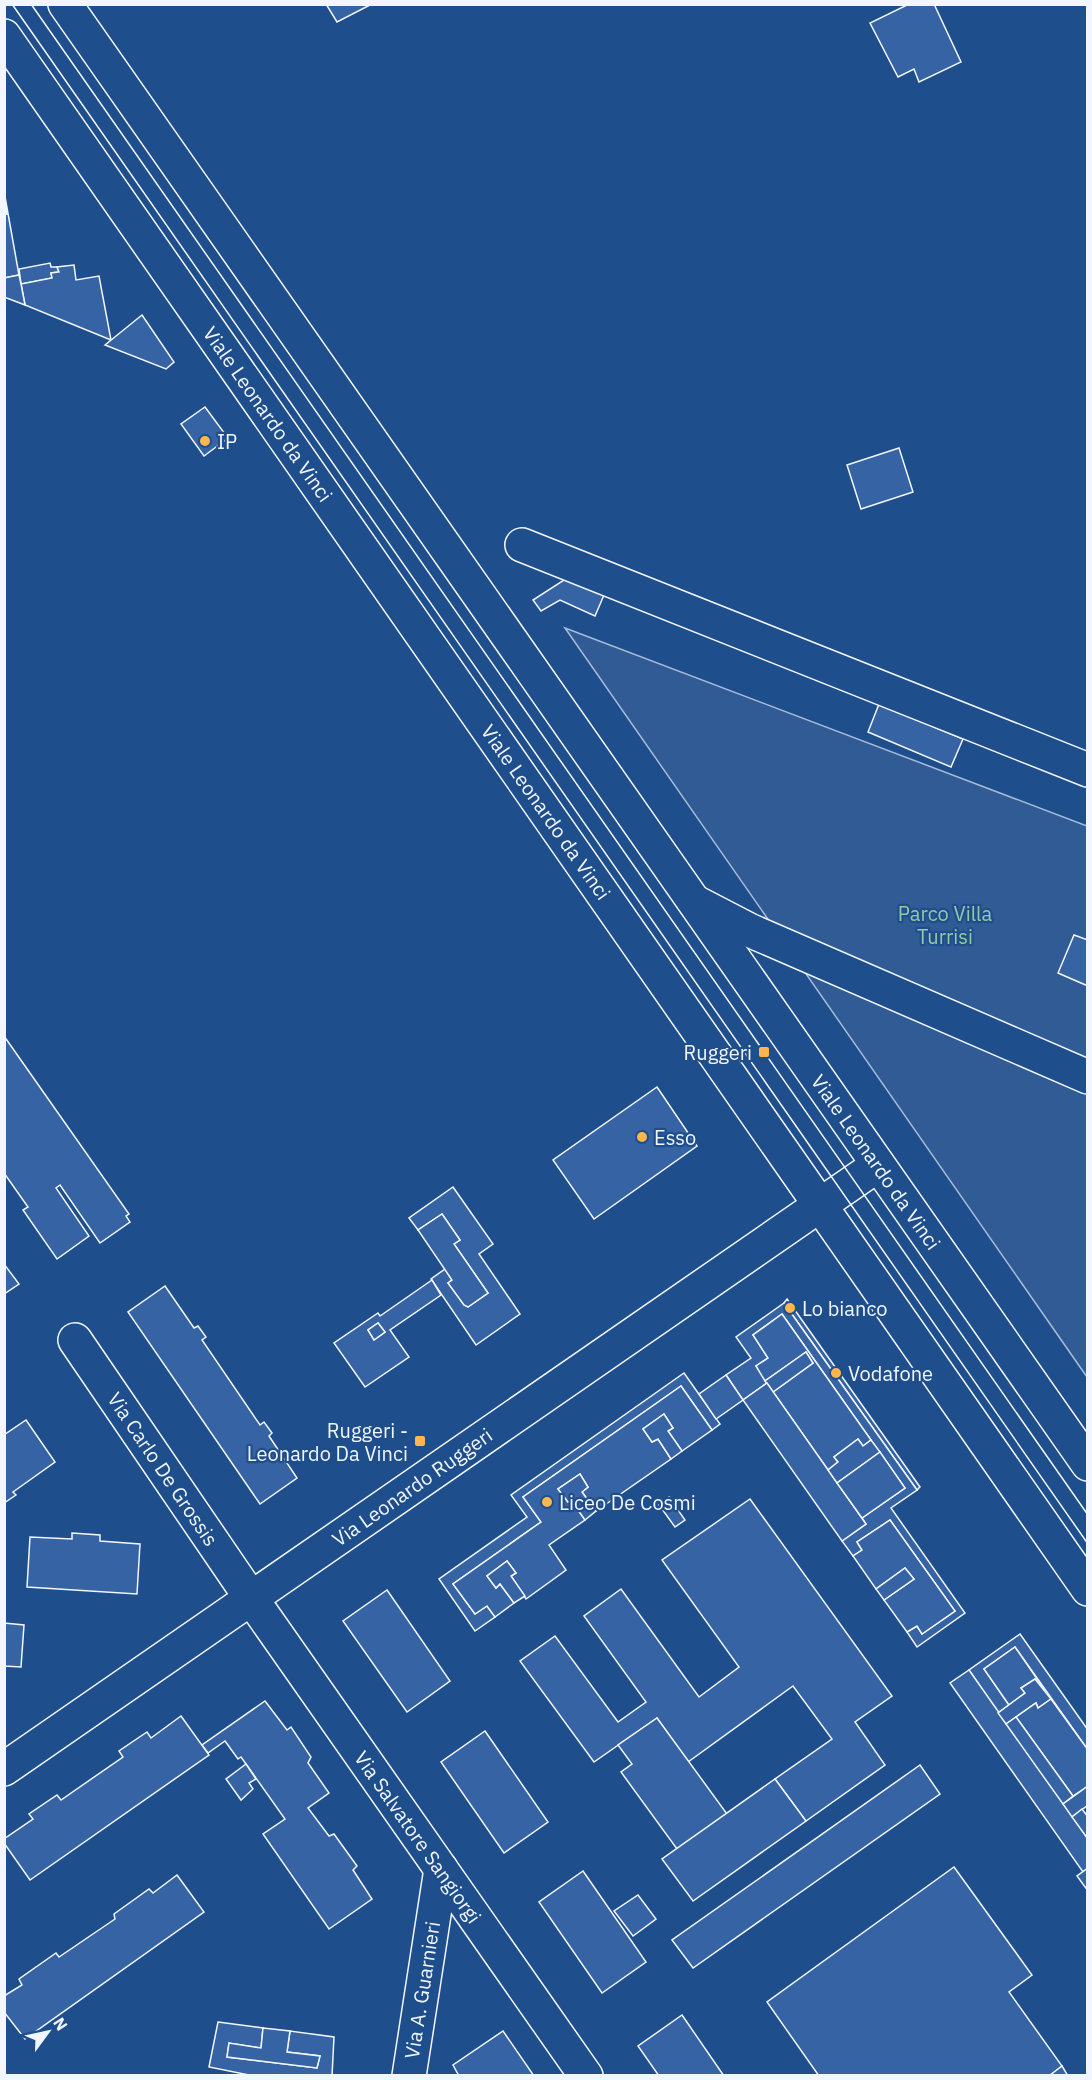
<svg xmlns="http://www.w3.org/2000/svg" width="1092" height="2080" viewBox="0 0 1092 2080" font-family="'IBM Plex Sans',sans-serif">
<rect width="100%" height="100%" fill="#1f4e8c"/>
<!-- built -->
<path fill="#305b95" stroke="#a8bbd7" stroke-width="1.5" d="M565,628l522,198v551z"/>
<!-- building -->
<g fill="#3563a3" stroke="#f2f6ff" stroke-width="1.5" fill-rule="evenodd">
<path d="M326,4h44v1l-33,17z"/>
<path d="M909,4h25l27,58 -42,20 -5,-13 -16,8 -28,-54z"/>
<path d="M4,191l15,84 -15,3v-63l3,-1z"/>
<path d="M50,263l1,4h6l2,5 -8,1 1,5 -31,6 -2,-15z"/>
<path d="M74,265l2,15 23,-4 12,64 -86,-35 -4,-21 31,-6 -1,-5 8,-1 -2,-5z"/>
<path d="M19,275l2,9 4,21 -21,-8v-19z"/>
<path d="M142,315l32,47 -8,7 -61,-24z"/>
<path d="M205,407l23,31 -24,18 -23,-32z"/>
<path d="M899,448l14,44 -52,17 -14,-44z"/>
<path d="M567,578l37,17 -9,21 -35,-16 -19,11 -8,-11z"/>
<path d="M879,704l84,35 -12,28 -83,-35z"/>
<path d="M1074,935l14,5v46l-30,-13z"/>
<path d="M4,1036l125,178 -3,2 4,6 -30,21 -40,-58 -4,3 33,48 -32,23 -34,-49 5,-3 -24,-34z"/>
<path d="M657,1087l40,59 -103,73 -41,-59z"/>
<path d="M453,1187l40,57 -14,10 41,60 -44,31 -45,-66 14,-10 7,11 -4,3 16,22 4,2 20,-14 -34,-49 6,-4 -18,-26 -24,16 -9,-12z"/>
<path d="M442,1214l18,26 -6,4 34,49 -20,14 -4,-2 -16,-22 4,-3 -34,-50z"/>
<path d="M4,1264l15,20 -15,10z"/>
<path d="M432,1280l9,15 -51,35 19,27 -44,30 -31,-44 44,-30 2,3zM378,1323l7,9 -11,8 -6,-10z"/>
<path d="M165,1286l29,42 4,-2 8,11 -4,3 58,85 4,-3 8,11 -3,3 28,42 -37,26 -132,-192z"/>
<path d="M787,1299l133,188 -3,3 -133,-187z"/>
<path d="M784,1303l133,187 -26,18 74,105 -48,34 -10,-15 10,-6 5,8 33,-23 -65,-91 -33,22 5,8 -9,6 -11,-15 24,-17 -4,-6 43,-30 -123,-174 -29,21 15,23 -12,8 11,17 -24,17 -17,-25 25,-17 -15,-21z"/>
<path d="M782,1314l89,126 -8,6 -5,-7 -24,18 4,5 -10,8 -55,-78 40,-29 -7,-11 -41,29 -9,-15 12,-8 -15,-23z"/>
<path d="M378,1323l7,9 -11,8 -6,-10z"/>
<path d="M806,1352l7,11 -40,29 -8,-11z"/>
<path d="M684,1373l36,51 -8,6 -31,-44 -158,111 18,25 -88,62 22,30 12,-8 8,11 -20,14 -36,-52 88,-62 -16,-22z"/>
<path d="M726,1375l17,25 -27,19 -17,-25z"/>
<path d="M767,1383l99,141 -24,17 -99,-141z"/>
<path d="M681,1386l31,44 -30,21 -14,-20 5,-3 -9,-14 -21,15 9,13 6,-3 13,20 -75,52 -14,-19 6,-5 -8,-13 -22,15 10,13 3,-2 14,20 -36,25 17,25 -40,29 -15,-23 5,-3 -9,-12 -20,15 9,12 4,-4 14,19 -19,14 -8,-11 -12,8 -22,-30 88,-62 -18,-25z"/>
<path d="M664,1414l9,14 -5,3 14,20 -11,8 -13,-20 -6,3 -9,-13z"/>
<path d="M26,1420l29,42 -42,30 3,3 -12,8v-68z"/>
<path d="M858,1439l5,7 8,-6 9,12 -43,31 -9,-13 10,-8 -4,-5z"/>
<path d="M880,1452l25,36 -43,30 -25,-35z"/>
<path d="M580,1474l8,13 -6,5 14,19 -11,9 -14,-20 -3,2 -10,-13z"/>
<path d="M669,1497l16,23 -10,7 -16,-22z"/>
<path d="M750,1499l142,197 -37,26 30,43 -79,56 -31,-42 57,-40 -39,-53 -105,76 -31,-44 -63,44 -74,-101 35,-25 63,86 28,-20 -62,-86 37,-27 78,108 40,-30 -77,-107z"/>
<path d="M890,1520l65,91 -33,23 -5,-8 -10,6 -23,-32 30,-21 -9,-11 -29,21 -23,-33 9,-6 -5,-8z"/>
<path d="M72,1533l28,2v6l40,3 -3,50 -110,-7 3,-50 42,2z"/>
<path d="M507,1561l9,12 -5,3 14,20 -11,7 -14,-19 -4,4 -9,-12z"/>
<path d="M905,1568l9,11 -30,21 -8,-11z"/>
<path d="M387,1590l63,91 -43,31 -64,-91z"/>
<path d="M4,1623l20,2 -3,42 -17,-1z"/>
<path d="M1020,1634l68,96v20l-73,-103 -31,22 25,36 -11,8 -29,-43z"/>
<path d="M1015,1647l29,42 -2,1 -7,-11 -14,9 4,5 -16,12 -25,-36z"/>
<path d="M969,1670l119,169v29l-5,4 -133,-189z"/>
<path d="M1035,1679l16,20 -13,9 -2,-5 -30,21 -8,-11 27,-20 -4,-5z"/>
<path d="M1051,1699l37,51v36l-15,10 -57,-79 20,-14 2,5z"/>
<path d="M265,1701l22,29 4,-3 20,30 -3,6 21,30 -21,15 21,28 5,-2 23,32 -4,4 19,29 -43,30 -66,-95 22,-15 -44,-62 -3,2 -13,-18 -17,12 -6,-8z"/>
<path d="M181,1716l28,39 -179,125 -26,-37v-4l29,-20 -4,-5 28,-19 4,5 62,-43 -4,-6 28,-19 4,6z"/>
<path d="M1016,1717l57,79 -10,8 -57,-80z"/>
<path d="M657,1718l70,96 -50,35 -56,-77 11,-8 -14,-19z"/>
<path d="M485,1731l63,91 -44,31 -63,-91z"/>
<path d="M246,1764l10,15 -7,4 4,6 -12,11 -15,-21z"/>
<path d="M920,1765l20,29 -247,174 -21,-28z"/>
<path d="M775,1779l31,42 -113,80 -31,-42z"/>
<path d="M1088,1786v19l-16,12 -9,-13z"/>
<path d="M1082,1809l6,8v22l-16,-22z"/>
<path d="M954,1867l78,108 -23,17 53,74 -13,10h-230l-52,-74z"/>
<path d="M1088,1868v23l-11,-15z"/>
<path d="M583,1871l63,91 -44,31 -63,-91z"/>
<path d="M177,1875l27,37 -179,127 -21,-27v-16l18,-11 -3,-6 37,-26 3,4 56,-38 -1,-5 35,-25 4,4z"/>
<path d="M638,1895l18,24 -23,17 -19,-25z"/>
<path d="M682,2015l42,61h-65l-21,-30z"/>
<path d="M218,2022l45,6 -2,20 -32,-5 -2,14 90,11 3,-12 -33,-4 3,-21 44,6 -2,39h-78l-45,-9z"/>
<path d="M263,2028l27,3 -3,21 33,4 -3,12 -90,-11 2,-14 32,5z"/>
<path d="M503,2031l31,45h-75l-6,-11z"/>
<path d="M1062,2066l6,10h-19z"/>
</g>
<g fill="none" stroke-linecap="round" stroke-linejoin="round">
<defs>
<g id="minor">
<path d="M65,4l1023,1460"/>
<path d="M4,36l1084,1553"/>
<path d="M522,545l566,225"/>
<path d="M697,903l52,27 339,147"/>
<path d="M75,1340l176,258 335,478"/>
<path d="M4,1769l874,-604"/>
<path d="M409,2076l32,-207"/>
</g>
</defs>
<!-- minor casing -->
<use href="#minor" stroke="#f2f6ff" stroke-width="36"/>
<!-- minor -->
<use href="#minor" stroke="#1f4e8c" stroke-width="33"/>
<!-- tram -->
<g stroke="#f2f6ff" stroke-width="1.5">
<path d="M12,4l1076,1540"/>
<path d="M31,4l1057,1511"/>
</g>
</g>
<!-- markers -->
<g fill="#ffb74d" stroke="#1f4e8c" stroke-width="2">
<circle cx="205" cy="441" r="6"/>
<rect x="758" y="1046" width="12" height="12" rx="3"/>
<circle cx="642" cy="1137" r="6"/>
<circle cx="790" cy="1308" r="6"/>
<circle cx="836" cy="1373" r="6"/>
<rect x="414" y="1435" width="12" height="12" rx="3"/>
<circle cx="547" cy="1502" r="6"/>
</g>
<g text-anchor="middle" dominant-baseline="central" stroke-width="4.5" stroke-linejoin="round" paint-order="stroke">
<!-- street labels -->
<g font-size="20" fill="#f2f6ff" stroke="#1f4e8c">
<text transform="translate(268 414) rotate(55)">Viale Leonardo da Vinci</text>
<text transform="translate(546 812) rotate(55)">Viale Leonardo da Vinci</text>
<text transform="translate(876 1162) rotate(55)">Viale Leonardo da Vinci</text>
<text transform="translate(163 1469) rotate(56)">Via Carlo De Grossis</text>
<text transform="translate(412 1487) rotate(-35)">Via Leonardo Ruggeri</text>
<text transform="translate(418 1837) rotate(55)">Via Salvatore Sangiorgi</text>
<text transform="translate(422 1990) rotate(-81)">Via A. Guarnieri</text>
</g>
<!-- poi labels -->
<g font-size="20" fill="#f2f6ff" stroke="#1f4e8c" text-anchor="start">
<text x="217" y="441">IP</text>
<text x="752" y="1052" text-anchor="end">Ruggeri</text>
<text x="654" y="1137">Esso</text>
<text x="802" y="1308">Lo bianco</text>
<text x="848" y="1373">Vodafone</text>
<text x="408" y="1430" text-anchor="end">Ruggeri -<tspan x="408" dy="23">Leonardo Da Vinci</tspan></text>
<text x="559" y="1502">Liceo De Cosmi</text>
</g>
<!-- park labels -->
<g font-size="20" fill="#97c8a6" stroke="#1f4e8c">
<text x="945" y="913">Parco Villa<tspan x="945" dy="23">Turrisi</tspan></text>
</g>
</g>
<!-- border -->
<rect width="1092" height="2080" fill="none" stroke="#f2f6ff" stroke-width="12"/>
<!-- north arrow -->
<g transform="translate(48 2032) rotate(57)" stroke="#1f4e8c" stroke-width="4.5" paint-order="stroke">
<path d="M0-4.5L10 22L0 15L-10 22Z" fill="#f2f6ff"/>
<text y="-9" font-size="16" font-weight="bold" text-anchor="middle" fill="#f2f6ff">N</text>
</g>
</svg>
